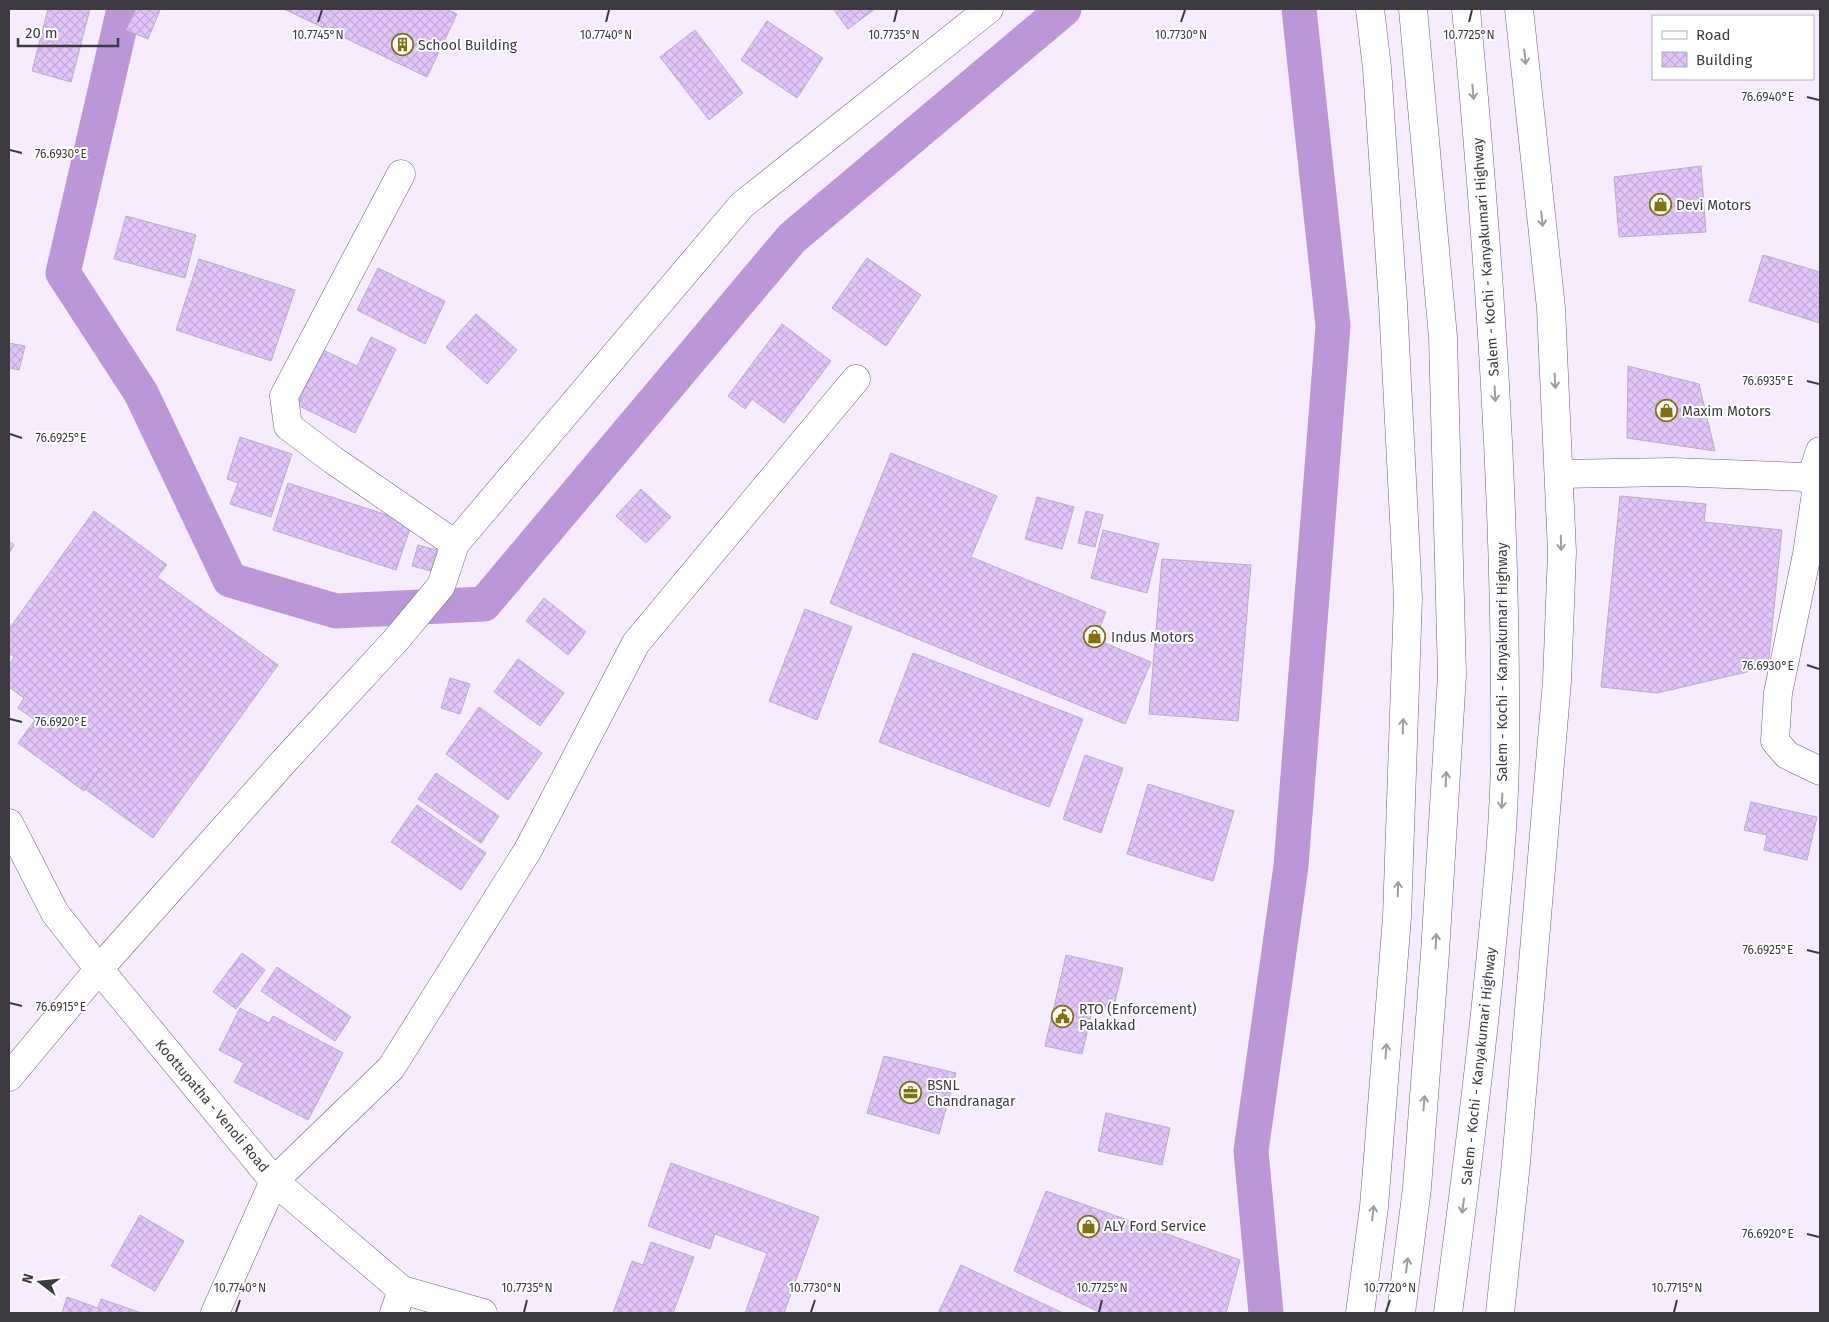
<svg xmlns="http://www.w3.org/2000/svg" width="1829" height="1322" viewBox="0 0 1829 1322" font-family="'Fira Sans',sans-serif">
<defs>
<pattern id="building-cross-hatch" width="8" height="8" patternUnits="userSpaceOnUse" patternTransform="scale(1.25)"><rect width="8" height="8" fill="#e2c5fa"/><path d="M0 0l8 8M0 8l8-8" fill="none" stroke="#c3aad8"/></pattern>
</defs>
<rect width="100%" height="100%" fill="#f6ecfe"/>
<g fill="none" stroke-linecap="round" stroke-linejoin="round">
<!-- canal -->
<g stroke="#bb97d7" stroke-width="35">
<path d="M124,9l-61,264 78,120 89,187 106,31 148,-7 308,-366 272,-229"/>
<path d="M1266,1313l-15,-162 40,-285 42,-540 -34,-317"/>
</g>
</g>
<!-- building -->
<g fill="url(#building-cross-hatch)" stroke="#b9aec3">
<path d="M48,9h42l-19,73 -39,-11z"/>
<path d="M136,9l24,1 -12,29 -22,-9z"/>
<path d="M284,9h162l11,5 -30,63z"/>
<path d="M833,9h42l-27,20z"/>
<path d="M767,21l56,37 -26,40 -56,-38z"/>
<path d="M695,30l48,63 -34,27 -49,-63z"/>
<path d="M1701,166l5,66 -87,5 -5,-60z"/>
<path d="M126,216l70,19 -11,43 -71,-19z"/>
<path d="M1763,255l57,17v51l-71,-22z"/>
<path d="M867,258l54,37 -35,51 -54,-38z"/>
<path d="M199,259l96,31 -24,71 -95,-31z"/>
<path d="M378,268l67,33 -20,43 -68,-34z"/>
<path d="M476,314l41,36 -30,34 -41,-37z"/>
<path d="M782,324l49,37 -47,62 -32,-24 -7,10 -17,-13z"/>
<path d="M371,337l25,12 -41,84 -58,-28 26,-55 34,16z"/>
<path d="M9,343l16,3 -6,24 -10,-2z"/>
<path d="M1628,366l71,18 16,67 -88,-13z"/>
<path d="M240,437l52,17 -21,63 -41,-13 8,-21 -11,-4z"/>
<path d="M891,453l106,43 -26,61 135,55 -11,27 56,23 -26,62 -295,-121z"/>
<path d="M288,483l124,40 -16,47 -123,-40z"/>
<path d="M641,489l30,28 -25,26 -30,-27z"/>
<path d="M1620,496l86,8 -2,18 78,8 -14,137 -111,26 -56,-6z"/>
<path d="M1037,497l37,10 -12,42 -37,-10z"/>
<path d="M94,511l73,54 -10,12 121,88 -125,173 -68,-49 15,-21 -16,23 -66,-48 17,-23 -17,-12 6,-10 -15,-11v-22l5,-8 -5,-4v-24z"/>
<path d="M1086,511l17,4 -8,32 -17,-4z"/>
<path d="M1103,530l56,14 -12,49 -56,-15z"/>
<path d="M9,541l5,4 -5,8z"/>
<path d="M418,545l19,5 -6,21 -19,-5z"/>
<path d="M1162,559l89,6 -13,156 -89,-7z"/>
<path d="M544,598l42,34 -18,23 -42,-34z"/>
<path d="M805,609l47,18 -35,93 -48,-19z"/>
<path d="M913,653l170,66 -34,88 -170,-65z"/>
<path d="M518,659l46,34 -24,33 -46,-34z"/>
<path d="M450,678l20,6 -10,30 -19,-6z"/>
<path d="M479,707l63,46 -34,47 -62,-46z"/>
<path d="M1085,755l38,13 -22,65 -38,-14z"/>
<path d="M436,773l63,43 -18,27 -63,-44z"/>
<path d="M1148,784l86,27 -21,70 -86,-27z"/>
<path d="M1751,802l66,15 -10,43 -43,-10 3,-15 -23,-5z"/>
<path d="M417,805l69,48 -25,37 -70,-48z"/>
<path d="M242,953l23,17 -29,39 -23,-17z"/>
<path d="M1066,955l57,13 -10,42 -20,-3 -11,47 -37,-8z"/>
<path d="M277,967l74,50 -16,24 -74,-50z"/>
<path d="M240,1008l29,15 4,-7 70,37 -35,67 -74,-38 10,-19 -25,-13z"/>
<path d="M884,1056l72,17 -17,61 -72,-21z"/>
<path d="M1106,1113l64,15 -8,37 -64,-14z"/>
<path d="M671,1163l148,54 -35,96h-39l22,-60 -52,-19 -5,15 -62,-23z"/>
<path d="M1046,1191l194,69 -14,53h-125l-87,-42z"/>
<path d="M140,1215l44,26 -29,50 -44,-25z"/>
<path d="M651,1242l43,15 -21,56h-60l19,-52 11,4z"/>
<path d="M961,1265l102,48h-125z"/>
<path d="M67,1297l31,11 3,-9 41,14h-80z"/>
</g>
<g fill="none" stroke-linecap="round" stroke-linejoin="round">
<defs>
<g id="minor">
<path d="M401,174l-117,222 4,30 45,34 122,84"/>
<path d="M9,1077l90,-108 188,-211 108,-117 46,-55 14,-42 287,-339 247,-196"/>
<path d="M215,1313l59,-132 117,-113 137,-218 108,-207 220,-264"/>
<path d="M394,1313l8,-23"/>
</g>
<g id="tertiary">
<path d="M1559,474l114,-2 132,5 12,9 -10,68 -29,139 -3,48 12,14 33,16"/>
<path d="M1810,481l10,-30"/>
<path d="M9,823l46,90 44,56 175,212 128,109 81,23"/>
<path d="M1360,1313l14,-106 23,-290 11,-319 -15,-295 -16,-235 -7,-59"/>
<path d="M1500,1313l16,-150 41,-482 5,-129 -11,-244 -32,-299"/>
</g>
<g id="trunk">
<path d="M1401,1313l16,-125 18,-235 17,-278 -9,-338 -30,-328"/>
<path d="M1448,1313c15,-113 30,-226 41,-339 7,-72 15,-145 16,-217 2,-250 -16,-499 -39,-748"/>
</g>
</defs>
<!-- minor casing -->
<use href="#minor" stroke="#6c6174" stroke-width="29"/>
<!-- tertiary casing -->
<use href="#tertiary" stroke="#6c6174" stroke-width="29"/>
<!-- trunk casing -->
<use href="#trunk" stroke="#6c6174" stroke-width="29"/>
<!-- minor -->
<use href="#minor" stroke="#fff" stroke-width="28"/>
<!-- tertiary -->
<use href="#tertiary" stroke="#fff" stroke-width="28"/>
<!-- trunk -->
<use href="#trunk" stroke="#fff" stroke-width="28"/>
</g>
<!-- one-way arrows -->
<defs><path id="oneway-shaft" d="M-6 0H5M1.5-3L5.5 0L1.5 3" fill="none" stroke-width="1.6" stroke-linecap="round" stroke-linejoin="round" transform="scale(1.25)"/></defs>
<g stroke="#9e9ca0">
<use href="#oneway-shaft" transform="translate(1525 57) rotate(84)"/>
<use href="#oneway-shaft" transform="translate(1473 92) rotate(85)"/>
<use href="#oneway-shaft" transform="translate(1542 219) rotate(84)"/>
<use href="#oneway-shaft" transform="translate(1555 381) rotate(87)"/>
<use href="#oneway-shaft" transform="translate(1495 394) rotate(87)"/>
<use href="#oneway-shaft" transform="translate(1561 543) rotate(88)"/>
<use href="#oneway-shaft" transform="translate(1403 726) rotate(-88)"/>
<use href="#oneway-shaft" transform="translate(1446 779) rotate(-87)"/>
<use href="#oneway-shaft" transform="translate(1502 801) rotate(93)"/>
<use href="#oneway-shaft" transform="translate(1398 889) rotate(-88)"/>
<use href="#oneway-shaft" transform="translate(1436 941) rotate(-87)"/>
<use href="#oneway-shaft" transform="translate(1386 1051) rotate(-86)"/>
<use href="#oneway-shaft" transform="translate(1424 1103) rotate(-86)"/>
<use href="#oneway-shaft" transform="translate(1463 1206) rotate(98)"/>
<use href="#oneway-shaft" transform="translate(1373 1213) rotate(-83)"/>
<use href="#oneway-shaft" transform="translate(1407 1265) rotate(-82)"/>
</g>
<!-- ticks -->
<path fill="none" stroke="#3e3a42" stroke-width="2" d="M318,22l4,-12M606,22l3,-12M894,22l3,-12M1181,22l4,-12M1469,22l3,-12M1807,97l12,3M10,150l12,3M1807,381l12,3M10,434l12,4M1807,665l12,4M10,719l12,3M1807,950l12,3M10,1003l12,3M1807,1234l12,3M236,1312l4,-12M524,1312l3,-12M811,1312l4,-12M1099,1312l3,-12M1386,1312l4,-12M1674,1312l3,-12"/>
<!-- icons -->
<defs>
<symbol id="building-ring" viewBox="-11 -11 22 22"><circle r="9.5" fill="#fefefe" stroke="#807111" stroke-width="1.5"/><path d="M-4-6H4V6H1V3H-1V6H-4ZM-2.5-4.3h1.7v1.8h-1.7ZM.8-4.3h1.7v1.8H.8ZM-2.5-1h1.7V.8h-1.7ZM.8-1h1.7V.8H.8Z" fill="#807111"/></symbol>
<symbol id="shop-ring" viewBox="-11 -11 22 22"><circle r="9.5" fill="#fefefe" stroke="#807111" stroke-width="1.5"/><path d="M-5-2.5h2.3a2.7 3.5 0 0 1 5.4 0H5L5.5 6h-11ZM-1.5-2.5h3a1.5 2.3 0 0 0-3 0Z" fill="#807111"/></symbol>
<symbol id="civic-ring" viewBox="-11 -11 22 22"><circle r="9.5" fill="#fefefe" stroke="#807111" stroke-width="1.5"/><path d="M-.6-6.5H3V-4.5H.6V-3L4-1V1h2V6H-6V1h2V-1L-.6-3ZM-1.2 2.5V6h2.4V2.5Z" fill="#807111"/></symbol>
<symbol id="office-ring" viewBox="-11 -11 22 22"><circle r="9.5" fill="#fefefe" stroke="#807111" stroke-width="1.5"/><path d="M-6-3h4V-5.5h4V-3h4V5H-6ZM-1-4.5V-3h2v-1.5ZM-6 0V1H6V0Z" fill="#807111"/></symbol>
</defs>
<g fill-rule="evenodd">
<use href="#building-ring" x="390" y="32" width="25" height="25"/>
<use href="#shop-ring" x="1648" y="192" width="25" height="25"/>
<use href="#shop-ring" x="1654" y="398" width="25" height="25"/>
<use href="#shop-ring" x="1082" y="624" width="25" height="25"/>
<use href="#civic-ring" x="1050" y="1004" width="25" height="25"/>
<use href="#office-ring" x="898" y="1080" width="25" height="25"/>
<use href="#shop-ring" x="1076" y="1214" width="25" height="25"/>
</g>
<g text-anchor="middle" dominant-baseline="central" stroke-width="4" stroke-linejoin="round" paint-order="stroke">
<!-- poi labels -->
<g font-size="14" fill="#3e3a42" stroke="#fefefe" text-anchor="start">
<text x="418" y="45">School Building</text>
<text x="1676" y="205">Devi Motors</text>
<text x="1682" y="411">Maxim Motors</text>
<text x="1111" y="637">Indus Motors</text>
<text x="1079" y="1009">RTO (Enforcement)<tspan x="1079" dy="16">Palakkad</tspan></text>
<text x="927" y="1085">BSNL<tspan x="927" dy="16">Chandranagar</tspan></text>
<text x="1104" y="1226">ALY Ford Service</text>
</g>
<!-- street labels -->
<g font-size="14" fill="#3e3a42" stroke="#fefefe">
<text transform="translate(1486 257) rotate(-94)">Salem - Kochi - Kanyakumari Highway</text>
<text transform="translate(1502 662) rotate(-90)">Salem - Kochi - Kanyakumari Highway</text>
<text transform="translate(1479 1066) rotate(-84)">Salem - Kochi - Kanyakumari Highway</text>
<text transform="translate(212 1106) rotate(50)">Koottupatha - Venoli Road</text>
</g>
</g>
<g font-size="12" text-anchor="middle" fill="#3e3a42" stroke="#fefefe" stroke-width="4" stroke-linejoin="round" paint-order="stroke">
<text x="318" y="39">10.7745°N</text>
<text x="606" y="39">10.7740°N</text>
<text x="894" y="39">10.7735°N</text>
<text x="1181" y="39">10.7730°N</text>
<text x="1469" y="39">10.7725°N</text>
<text x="1768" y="101">76.6940°E</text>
<text x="61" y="158">76.6930°E</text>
<text x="1768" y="385">76.6935°E</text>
<text x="61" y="442">76.6925°E</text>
<text x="1768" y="670">76.6930°E</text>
<text x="61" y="726">76.6920°E</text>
<text x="1768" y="954">76.6925°E</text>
<text x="61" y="1011">76.6915°E</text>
<text x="1768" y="1238">76.6920°E</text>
<text x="240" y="1292">10.7740°N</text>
<text x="527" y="1292">10.7735°N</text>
<text x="815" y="1292">10.7730°N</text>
<text x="1102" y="1292">10.7725°N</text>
<text x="1390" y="1292">10.7720°N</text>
<text x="1677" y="1292">10.7715°N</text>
</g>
<!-- border -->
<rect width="1829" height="1322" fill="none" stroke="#3e3a42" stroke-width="20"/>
<!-- legend -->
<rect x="1652" y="15" width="162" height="65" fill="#fefefe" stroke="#b1b0b3"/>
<rect x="1662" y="31" width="25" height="8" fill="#ffffff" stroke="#b1b0b3"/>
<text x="1696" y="40" font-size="15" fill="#3e3a42">Road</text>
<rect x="1662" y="52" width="25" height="15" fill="url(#building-cross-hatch)" stroke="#b1b0b3"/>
<text x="1696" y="65" font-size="15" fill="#3e3a42">Building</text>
<!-- north arrow -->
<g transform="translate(40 1282) rotate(286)" stroke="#fefefe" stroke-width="4" paint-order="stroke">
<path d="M0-4L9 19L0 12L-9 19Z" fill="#3e3a42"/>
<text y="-8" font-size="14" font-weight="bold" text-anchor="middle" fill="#3e3a42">N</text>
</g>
<!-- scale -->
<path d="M18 38v8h100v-8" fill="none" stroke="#3e3a42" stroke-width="2.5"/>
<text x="25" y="38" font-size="15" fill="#3e3a42" stroke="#fefefe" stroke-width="4" paint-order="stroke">20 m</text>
</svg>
